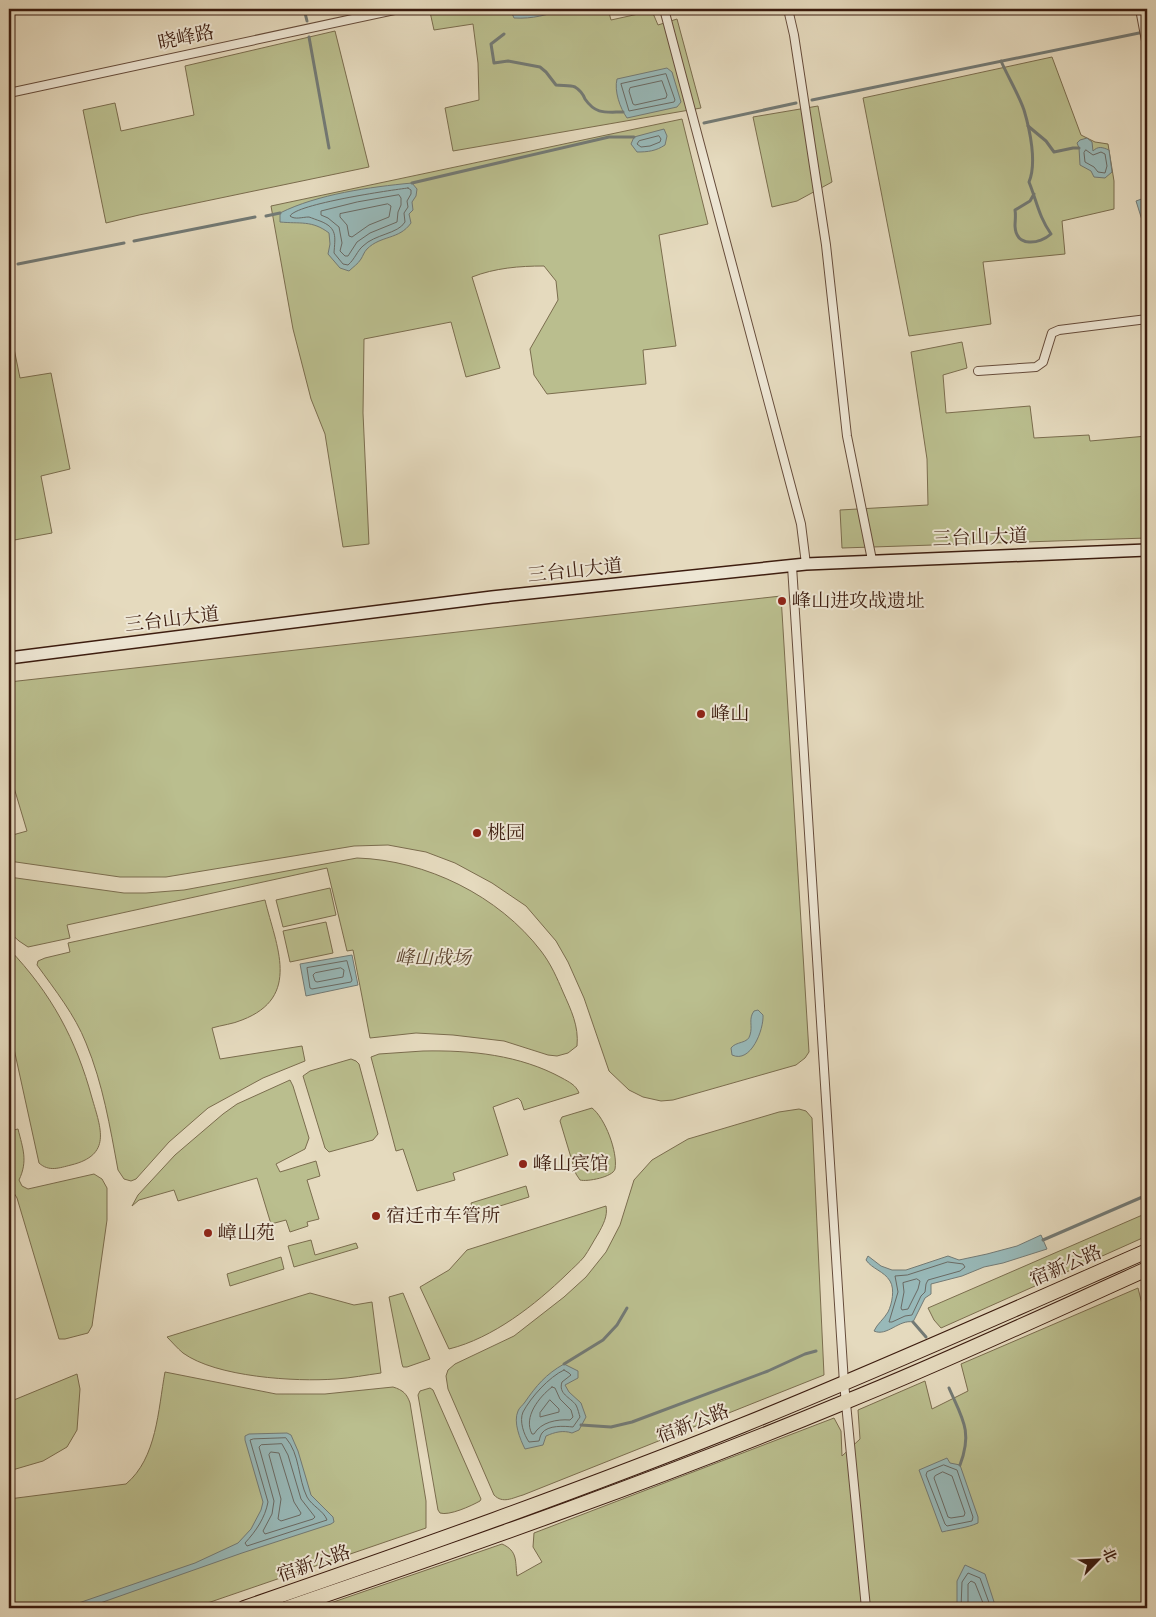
<svg xmlns="http://www.w3.org/2000/svg" width="1156" height="1617" viewBox="0 0 1156 1617" font-family="'IM FELL DW Pica','Noto Serif SC',serif">
<rect width="100%" height="100%" fill="#e5dabe"/>
<filter id="stains"><feTurbulence type="fractalNoise" baseFrequency=".004" numOctaves="4"/><feColorMatrix values="0 0 0 0 .2 0 0 0 0 .09 0 0 0 0 .02 0 0 0 .5 -.17"/></filter>
<radialGradient id="worn" r=".72"><stop offset=".6" stop-color="#630" stop-opacity="0"/><stop offset="1" stop-color="#630" stop-opacity=".3"/></radialGradient>
<!-- green -->
<g fill="#babe8e" stroke="#7b6d4e">
<path d="M446,9h162l3,11 41,-9 6,14 19,-6 24,89 -248,43 -8,-43 34,-8 -1,-37 -5,-39 -39,6 -4,-18z"/>
<path d="M335,31l34,136 -230,48 -33,8 -23,-113 32,-7 6,28 73,-16 -9,-49z"/>
<path d="M1052,57l29,78 14,7 13,2 6,37v28l-52,12 3,33 -82,8 8,62 -82,12 -46,-238z"/>
<path d="M818,106l14,76 -35,19 -25,6 -19,-90z"/>
<path d="M682,119l26,105 -49,11 17,111 -33,4 3,34 -99,10 -13,-19 -4,-26 28,-49 -2,-19 -12,-15c-25,0 -49,2 -72,11l28,91 -34,9 -15,-55 -87,17 -1,74 6,131 -26,3 -18,-113 -14,-35 -18,-70 -22,-123z"/>
<path d="M9,324l11,54 31,-5 19,96 -29,7 11,57 -43,8z"/>
<path d="M962,342l5,26 -24,7 3,38 84,-7 4,32 55,-3 1,6 57,-5v102l-305,10 -2,-38 88,-5 -1,-46 -16,-107z"/>
<path d="M781,596l28,456 -4,6 -9,7 -123,35 -12,1 -18,-4 -14,-7 -20,-19 -25,-73 -16,-36 -12,-21 -30,-35 -34,-23 -37,-20 -29,-11 -38,-7 -34,1 -188,31h-46l-111,-16v-25l18,-5 -18,-60v-89z"/>
<path d="M357,858c69,2 142,38 184,93 10,13 16,27 22,41 8,18 16,34 14,54l-9,7 -11,3 -9,-1 -44,-14 -51,-6 -37,-2 -46,5 -17,-88 -6,1 -20,-83 -260,57 3,13 -42,9 -9,-6 -10,-9v-55l115,16h22l38,-3z"/>
<path d="M330,888l6,27 -53,12 -7,-27z"/>
<path d="M265,900c11,46 37,97 -23,120 -9,4 -20,5 -30,8l8,31 82,-13 3,15 -42,17 -55,30 -39,34 -33,37 -5,2 -7,-2 -6,-9c-8,-43 -15,-86 -32,-127 -11,-28 -31,-53 -49,-78l1,-4 7,-3 25,-6 -2,-9z"/>
<path d="M326,922l7,31 -43,9 -7,-31z"/>
<path d="M9,949c42,44 67,90 83,149 9,31 20,57 -21,67 -12,3 -22,7 -32,-2l-30,-137z"/>
<path d="M423,1051c48,-1 97,4 139,27 7,4 14,7 17,15l-55,17 -3,-9 -3,-3 -25,9 15,48 -55,18 2,7 -38,11 -14,-42 -7,2 -25,-94 8,-3z"/>
<path d="M351,1059l5,2 3,3 19,70 -5,6 -44,12 -4,-4 -22,-72 7,-5z"/>
<path d="M290,1080l3,6 16,52 -4,11 -29,15 4,8 36,-11 4,15 -13,4 12,39 -12,3 1,4 -18,6 -4,-12 -15,4 -14,-46 -79,23 -4,-11 -35,10 -7,6 6,-11 37,-40 48,-41 14,-10z"/>
<path d="M592,1108c13,10 26,44 23,61 -2,8 -28,13 -35,11l-4,-6 -16,-53 2,-4z"/>
<path d="M799,1109l7,2 6,7 12,257 -301,120c-11,3 -20,9 -29,0l-46,-106 -2,-13 2,-6 7,-6 59,-28 50,-39 22,-20 20,-25 14,-27 14,-45 18,-20 36,-21 91,-27z"/>
<path d="M18,1129c5,20 10,32 1,51l3,6 6,3 66,-15 8,5 5,9v32l-15,106 -4,7 -23,6h-6l-42,-141 -8,-13v-54z"/>
<path d="M526,1186l3,11 -55,17 -3,-11z"/>
<path d="M606,1206c2,10 -3,19 -8,28 -5,8 -9,16 -14,23 -5,6 -11,11 -17,17 -32,31 -74,64 -118,75l-29,-62 29,-17 18,-20z"/>
<path d="M1147,1213v23l-206,92 -7,-8 -6,-12z"/>
<path d="M311,1240l4,15 41,-12 2,5 -64,19 -6,-21z"/>
<path d="M281,1257l3,12 -54,17 -3,-12z"/>
<path d="M1138,1288l7,28h2v292h-831l186,-64c16,7 13,17 15,32l25,-14 -9,-15 1,-14 300,-115 7,13 1,25 18,-17 -2,-29 67,-29 7,28 36,-18 -7,-27z"/>
<path d="M310,1293l44,12 18,-3 9,71c-15,2 -30,5 -45,6 -41,3 -120,-2 -153,-26 -6,-5 -11,-11 -16,-16z"/>
<path d="M403,1293l27,66 -23,8h-4l-1,-3 -13,-67z"/>
<path d="M165,1372l111,22h49l68,-7c10,3 14,7 17,16l16,98v27l-233,80h-184v-109l117,-15c31,-26 32,-74 39,-112z"/>
<path d="M77,1374l3,15 -3,41 -10,17 -24,14 -34,10v-69z"/>
<path d="M430,1388l3,2 48,109 -1,2c-9,5 -31,15 -40,12l-2,-3 -20,-115 2,-4z"/>
</g>
<!-- water -->
<g fill="#98b9b9" stroke="#737a75">
<path d="M510,9h54c-17,6 -31,10 -50,9z"/>
<path d="M667,68l5,4 9,30 -4,5 -50,11c-7,-10 -13,-27 -10,-39z"/>
<path d="M664,129l3,7 -2,9c-9,6 -17,7 -28,7l-6,-8 3,-7z"/>
<path d="M1087,138l5,4 1,9c5,-5 9,-4 16,-1l3,22 -7,6 -11,-1 -3,-6 -11,-6 -1,-17 -2,-5 3,-3z"/>
<path d="M412,183l5,6 -1,7 -4,6 1,8 -4,4 2,9c-12,17 -30,12 -44,26 -3,3 -4,7 -6,10 -3,5 -8,8 -12,12l-9,-3 -12,-14 2,-10 -1,-11c-17,-13 -29,-9 -49,-11v-9c38,-19 90,-26 132,-30z"/>
<path d="M1147,197v25l-5,-2 -6,-19z"/>
<path d="M352,955l6,30 -52,11 -6,-32z"/>
<path d="M758,1010l5,5c1,14 -12,49 -31,40l-1,-7c5,-7 17,-4 19,-13 3,-9 -2,-16 4,-24z"/>
<path d="M1041,1235l6,14 -44,14 -19,4 -22,9 -31,8v10l-6,4 -12,24c-14,-3 -26,15 -39,9 3,-7 10,-12 14,-19 4,-8 7,-23 2,-31 -6,-10 -18,-12 -24,-21l2,-4 13,10 11,4h14l42,-14 11,4 28,-6 30,-8z"/>
<path d="M564,1364l14,7v7l-13,7 4,7 12,11 5,14 -7,13 -7,3c-9,-3 -17,-1 -26,3l-3,9 -18,4c-5,-10 -12,-27 -7,-38 1,-3 5,-6 7,-9 11,-16 21,-28 39,-38z"/>
<path d="M287,1433l4,2 7,16 13,44 22,22 1,5 -3,2 -89,29 -156,55h-22l131,-45 43,-20 13,-14 10,-19 2,-8 -18,-62v-4l4,-2z"/>
<path d="M947,1458l3,5 10,2 18,52v6c-11,5 -24,6 -36,9l-23,-62z"/>
<path d="M965,1565l20,9 11,34h-39v-27z"/>
</g>
<g fill="none" stroke-linecap="round" stroke-linejoin="round">
<!-- shore -->
<g stroke="#6a6a64" stroke-width="1">
<path d="M666,74l9,26 -1,2 -45,9 -8,-27z"/>
<path d="M662,81l5,14 -1,3 -31,7 -2,-1 -4,-13 1,-3z"/>
<path d="M659,136l2,3 -1,3 -10,4 -9,1 -4,-3 2,-3z"/>
<path d="M1086,150l7,5 8,-3 4,2 2,12 -2,7 -7,-1 -4,-5 -9,-5 -1,-9z"/>
<path d="M408,188l3,2v4l-4,7 1,6 -4,6 1,9c-7,12 -30,12 -42,24 -6,5 -8,13 -15,19l-5,-1 -9,-11c1,-16 4,-25 -14,-32 -3,-1 -8,-3 -11,-4 -7,0 -14,3 -19,-1 6,-12 101,-26 118,-28z"/>
<path d="M399,195l2,3v7l-3,7 -1,10 -27,11 -13,9 -9,14h-3l-5,-5 2,-8 -3,-16 -11,-9 -7,-3v-4l36,-9z"/>
<path d="M388,204l3,2 -2,11 -20,8 -17,12 -3,-1 -2,-11 -7,-8v-3z"/>
<path d="M347,961l5,19 -1,2 -39,7 -2,-1 -3,-20z"/>
<path d="M341,968l3,2 -1,7 -26,5 -2,-1 -2,-6 2,-2z"/>
<path d="M948,1262l15,2 2,3 -5,4 -32,9 -2,4 -1,8 -4,4 -9,19 -7,1 -13,6h-3l9,-30 -3,-16 12,-1z"/>
<path d="M917,1279l3,2 -2,8 -10,20 -6,1 -1,-2 3,-16 -1,-9z"/>
<path d="M564,1370l5,3 2,2 -9,7c-4,12 8,15 14,23 2,4 3,9 4,12l-7,10c-9,-1 -25,-2 -31,6 -2,3 -2,5 -3,8l-10,1c-5,-7 -10,-21 -6,-30 8,-15 26,-35 41,-42z"/>
<path d="M552,1387l3,1 5,11 11,11 2,7 -3,3c-13,-1 -29,2 -36,14h-2c-9,-17 7,-37 20,-47z"/>
<path d="M550,1400l9,9v3l-19,5v-4z"/>
<path d="M286,1438c14,16 12,41 21,59 5,9 17,14 20,23l-80,26 -2,-3c11,-12 20,-25 23,-41l-18,-62 3,-1z"/>
<path d="M282,1444l6,11 13,44 14,18 -2,2 -48,15 -2,-3 9,-17 2,-13 -15,-54 2,-2z"/>
<path d="M271,1452l8,1 15,49 7,11 -1,2 -19,6 -3,-2 3,-20 -12,-44z"/>
<path d="M944,1465l13,5 16,47 -1,4 -25,5 -2,-2 -19,-49 1,-3z"/>
<path d="M943,1472l9,4 13,37 -1,3 -13,2 -3,-1 -14,-39 1,-2z"/>
<path d="M961,1608l1,-26 6,-9 12,5 11,30"/>
<path d="M968,1608v-24l3,-3 4,2 10,25"/>
</g>
<!-- stream -->
<g stroke="#737a75" stroke-width="3">
<path d="M304,9l3,12"/>
<path d="M504,34l-13,10 3,19 14,-2 32,6 6,5 10,13c6,1 14,0 19,2 5,3 8,7 10,12 11,16 21,13 38,13"/>
<path d="M309,37l20,111"/>
<path d="M1001,61c7,16 17,32 23,49 6,20 13,53 5,72 8,20 10,35 22,52 -11,10 -35,14 -36,-8 0,-5 1,-10 0,-16l15,-9 4,-7"/>
<path d="M812,100l332,-68"/>
<path d="M704,123l92,-20"/>
<path d="M1028,126l18,15 8,11 19,-4h6"/>
<path d="M412,183l197,-46h25"/>
<path d="M266,216l14,-3"/>
<path d="M134,241l121,-24"/>
<path d="M18,264l106,-21"/>
<path d="M1043,1240l104,-45"/>
<path d="M913,1322l13,15"/>
<path d="M564,1364l39,-24 14,-15 10,-17"/>
<path d="M949,1388c13,30 24,43 11,77"/>
<path d="M581,1425l30,2 21,-5 136,-51 37,-17 11,-3"/>
</g>
<defs>
<g id="street">
<path d="M664,9l137,515 5,40"/>
<path d="M788,9l6,26 32,210 21,191 25,124"/>
<path d="M1140,9l7,37"/>
<path d="M9,93l390,-84"/>
<path d="M978,371l58,-4 7,-5 9,-29 7,-3 88,-11"/>
<path d="M792,566l52,817 22,225"/>
</g>
<path id="secondary" d="M9,658l483,-61 314,-33 341,-14"/>
<g id="highway">
<path d="M244,1608c168,-58 335,-117 499,-183 136,-55 270,-115 404,-174"/>
<path d="M287,1608c187,-64 375,-130 558,-206 102,-41 202,-88 302,-133"/>
</g>
</defs>
<!-- street casing -->
<use href="#street" stroke="#664c3b" stroke-width="10"/>
<!-- secondary casing -->
<use href="#secondary" stroke="#3c1c0f" stroke-width="14"/>
<!-- highway casing -->
<use href="#highway" stroke="#3c1c0f" stroke-width="16"/>
<!-- street -->
<use href="#street" stroke="#eee7d5" stroke-width="8"/>
<!-- secondary -->
<use href="#secondary" stroke="#eee7d5" stroke-width="11"/>
<!-- highway -->
<use href="#highway" stroke="#e5dabe" stroke-width="14"/>
</g>
<!-- markers -->
<g fill="#8f2418" stroke="#eee7d5" stroke-width="2">
<circle cx="782" cy="601" r="5"/>
<circle cx="701" cy="714" r="5"/>
<circle cx="477" cy="833" r="5"/>
<circle cx="523" cy="1164" r="5"/>
<circle cx="376" cy="1216" r="5"/>
<circle cx="208" cy="1233" r="5"/>
</g>
<g text-anchor="middle" dominant-baseline="central" stroke-width="4" stroke-linejoin="round" paint-order="stroke">
<!-- street labels -->
<g font-size="19" fill="#3c1c0f" stroke="#eee7d5">
<text transform="translate(186 38) rotate(-12)">晓峰路</text>
<text transform="translate(980 538) rotate(-2)">三台山大道</text>
<text transform="translate(575 571) rotate(-6)">三台山大道</text>
<text transform="translate(172 620) rotate(-7)">三台山大道</text>
<text transform="translate(1066 1266) rotate(-23)">宿新公路</text>
<text transform="translate(693 1424) rotate(-21)">宿新公路</text>
<text transform="translate(314 1564) rotate(-19)">宿新公路</text>
</g>
<!-- poi labels -->
<g font-size="19" fill="#3c1c0f" stroke="#eee7d5" text-anchor="start">
<text x="792" y="601">峰山进攻战遗址</text>
<text x="711" y="714">峰山</text>
<text x="487" y="833">桃园</text>
<text x="533" y="1164">峰山宾馆</text>
<text x="386" y="1216">宿迁市车管所</text>
<text x="218" y="1233">嶂山苑</text>
</g>
<!-- park labels -->
<g font-size="19" font-style="italic" fill="#5c442f" stroke="#eee7d5">
<text x="433" y="958">峰山战场</text>
</g>
</g>
<!-- margin -->
<rect width="1156" height="1617" fill="none" stroke="#e5dabe" stroke-width="30"/>
<rect x="10" y="10" width="1136" height="1597" fill="none" stroke="#3c1c0f" stroke-width="2.5"/>
<rect x="15" y="15" width="1126" height="1587" fill="none" stroke="#3c1c0f"/>
<!-- north arrow -->
<g transform="translate(1098 1560) rotate(66)" stroke="#eee7d5" stroke-width="4" paint-order="stroke">
<path d="M0-4L9 19L0 12L-9 19Z" fill="#3c1c0f"/>
<text y="-8" font-size="14" font-weight="bold" text-anchor="middle" fill="#3c1c0f">北</text>
</g>
<rect width="100%" height="100%" filter="url(#stains)"/>
<rect width="100%" height="100%" fill="url(#worn)"/>
</svg>
